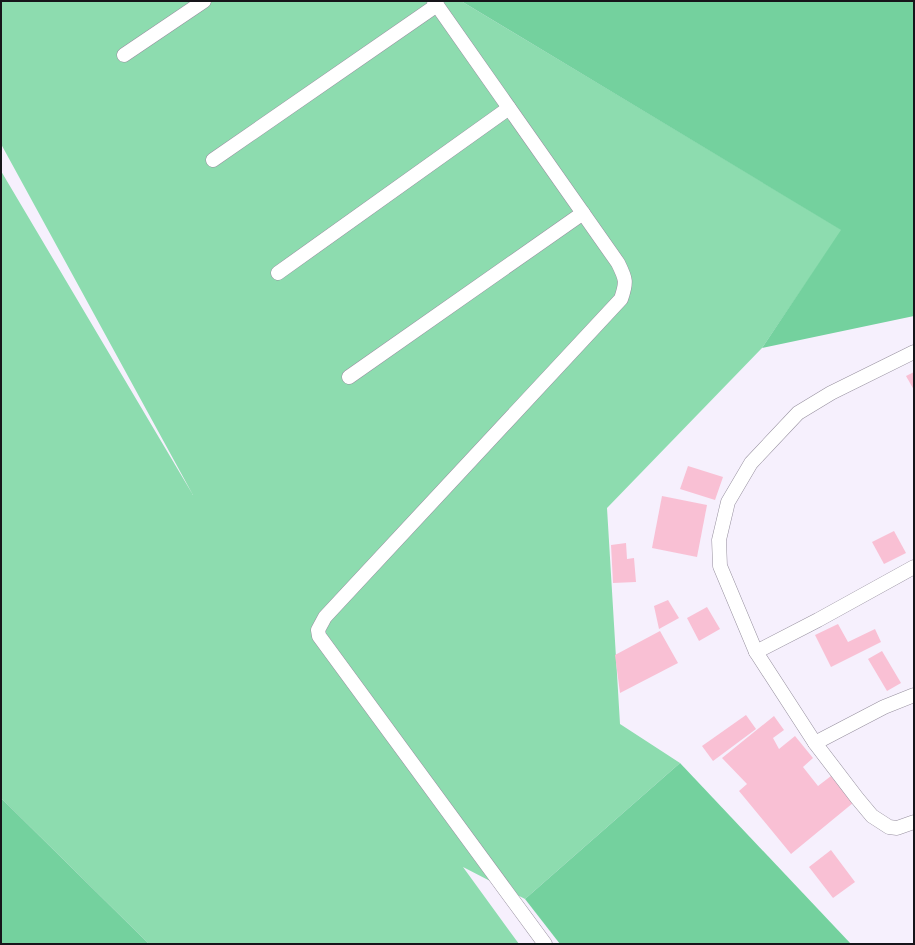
<svg xmlns="http://www.w3.org/2000/svg" width="915" height="945" viewBox="0 0 915 945" font-family="Raleway,sans-serif">
<rect width="100%" height="100%" fill="#f6f0fd"/>
<!-- green -->
<path fill="#8ddcaf" d="M1,1h460l381,229 -80,118 -155,160 13,216 60,39 -155,136 -62,-32 56,77h-370l-148,-146v-627l192,324 -192,-351z"/>
<!-- forest -->
<g fill="#74d19e">
<path d="M461,1h453v315l-152,32 79,-118z"/>
<path d="M680,763l171,181h-291l-35,-45z"/>
<path d="M1,798l148,146h-148z"/>
</g>
<!-- building -->
<g fill="#f9c0d4">
<path d="M914,372v18l-8,-14z"/>
<path d="M688,466l35,11 -8,23 -35,-11z"/>
<path d="M662,496l45,9 -10,52 -45,-9z"/>
<path d="M894,531l12,22 -22,11 -12,-22z"/>
<path d="M626,543l1,16 7,-1 2,24 -23,1 -2,-38z"/>
<path d="M668,600l11,18 -20,11 -5,-23z"/>
<path d="M707,607l13,22 -21,12 -12,-23z"/>
<path d="M838,624l10,18 27,-13 6,13 -50,25 -16,-32z"/>
<path d="M660,631l18,32 -58,30 -5,-38z"/>
<path d="M882,651l19,32 -14,8 -19,-32z"/>
<path d="M746,715l10,14 -43,32 -11,-15z"/>
<path d="M774,716l10,14 -11,8 6,11 16,-13 18,22 -10,9 15,19 13,-10 22,27 -62,51 -52,-63 8,-7 -25,-26z"/>
<path d="M831,850l24,32 -22,16 -24,-31z"/>
</g>
<g fill="none" stroke-linecap="round" stroke-linejoin="round">
<defs>
<g id="minor">
<path d="M434,1l184,262c8,16 9,19 3,36l-296,318 -7,13 1,6 226,308"/>
<path d="M124,55l80,-54"/>
<path d="M213,160l224,-155"/>
<path d="M278,273l231,-165"/>
<path d="M914,352l-83,41 -33,20 -47,50 -23,39 -9,38 1,26 36,86 59,91 42,55 15,18 17,11 8,1 17,-6"/>
<path d="M349,377l234,-164"/>
<path d="M756,652l62,-32 96,-53"/>
<path d="M815,743l69,-36 30,-12"/>
</g>
</defs>
<!-- minor casing -->
<use href="#minor" stroke="#97909f" stroke-width="15"/>
<!-- minor -->
<use href="#minor" stroke="#fff" stroke-width="14"/>
</g>
<!-- border -->
<rect width="915" height="945" fill="none" stroke="#17151a" stroke-width="4"/>
</svg>
